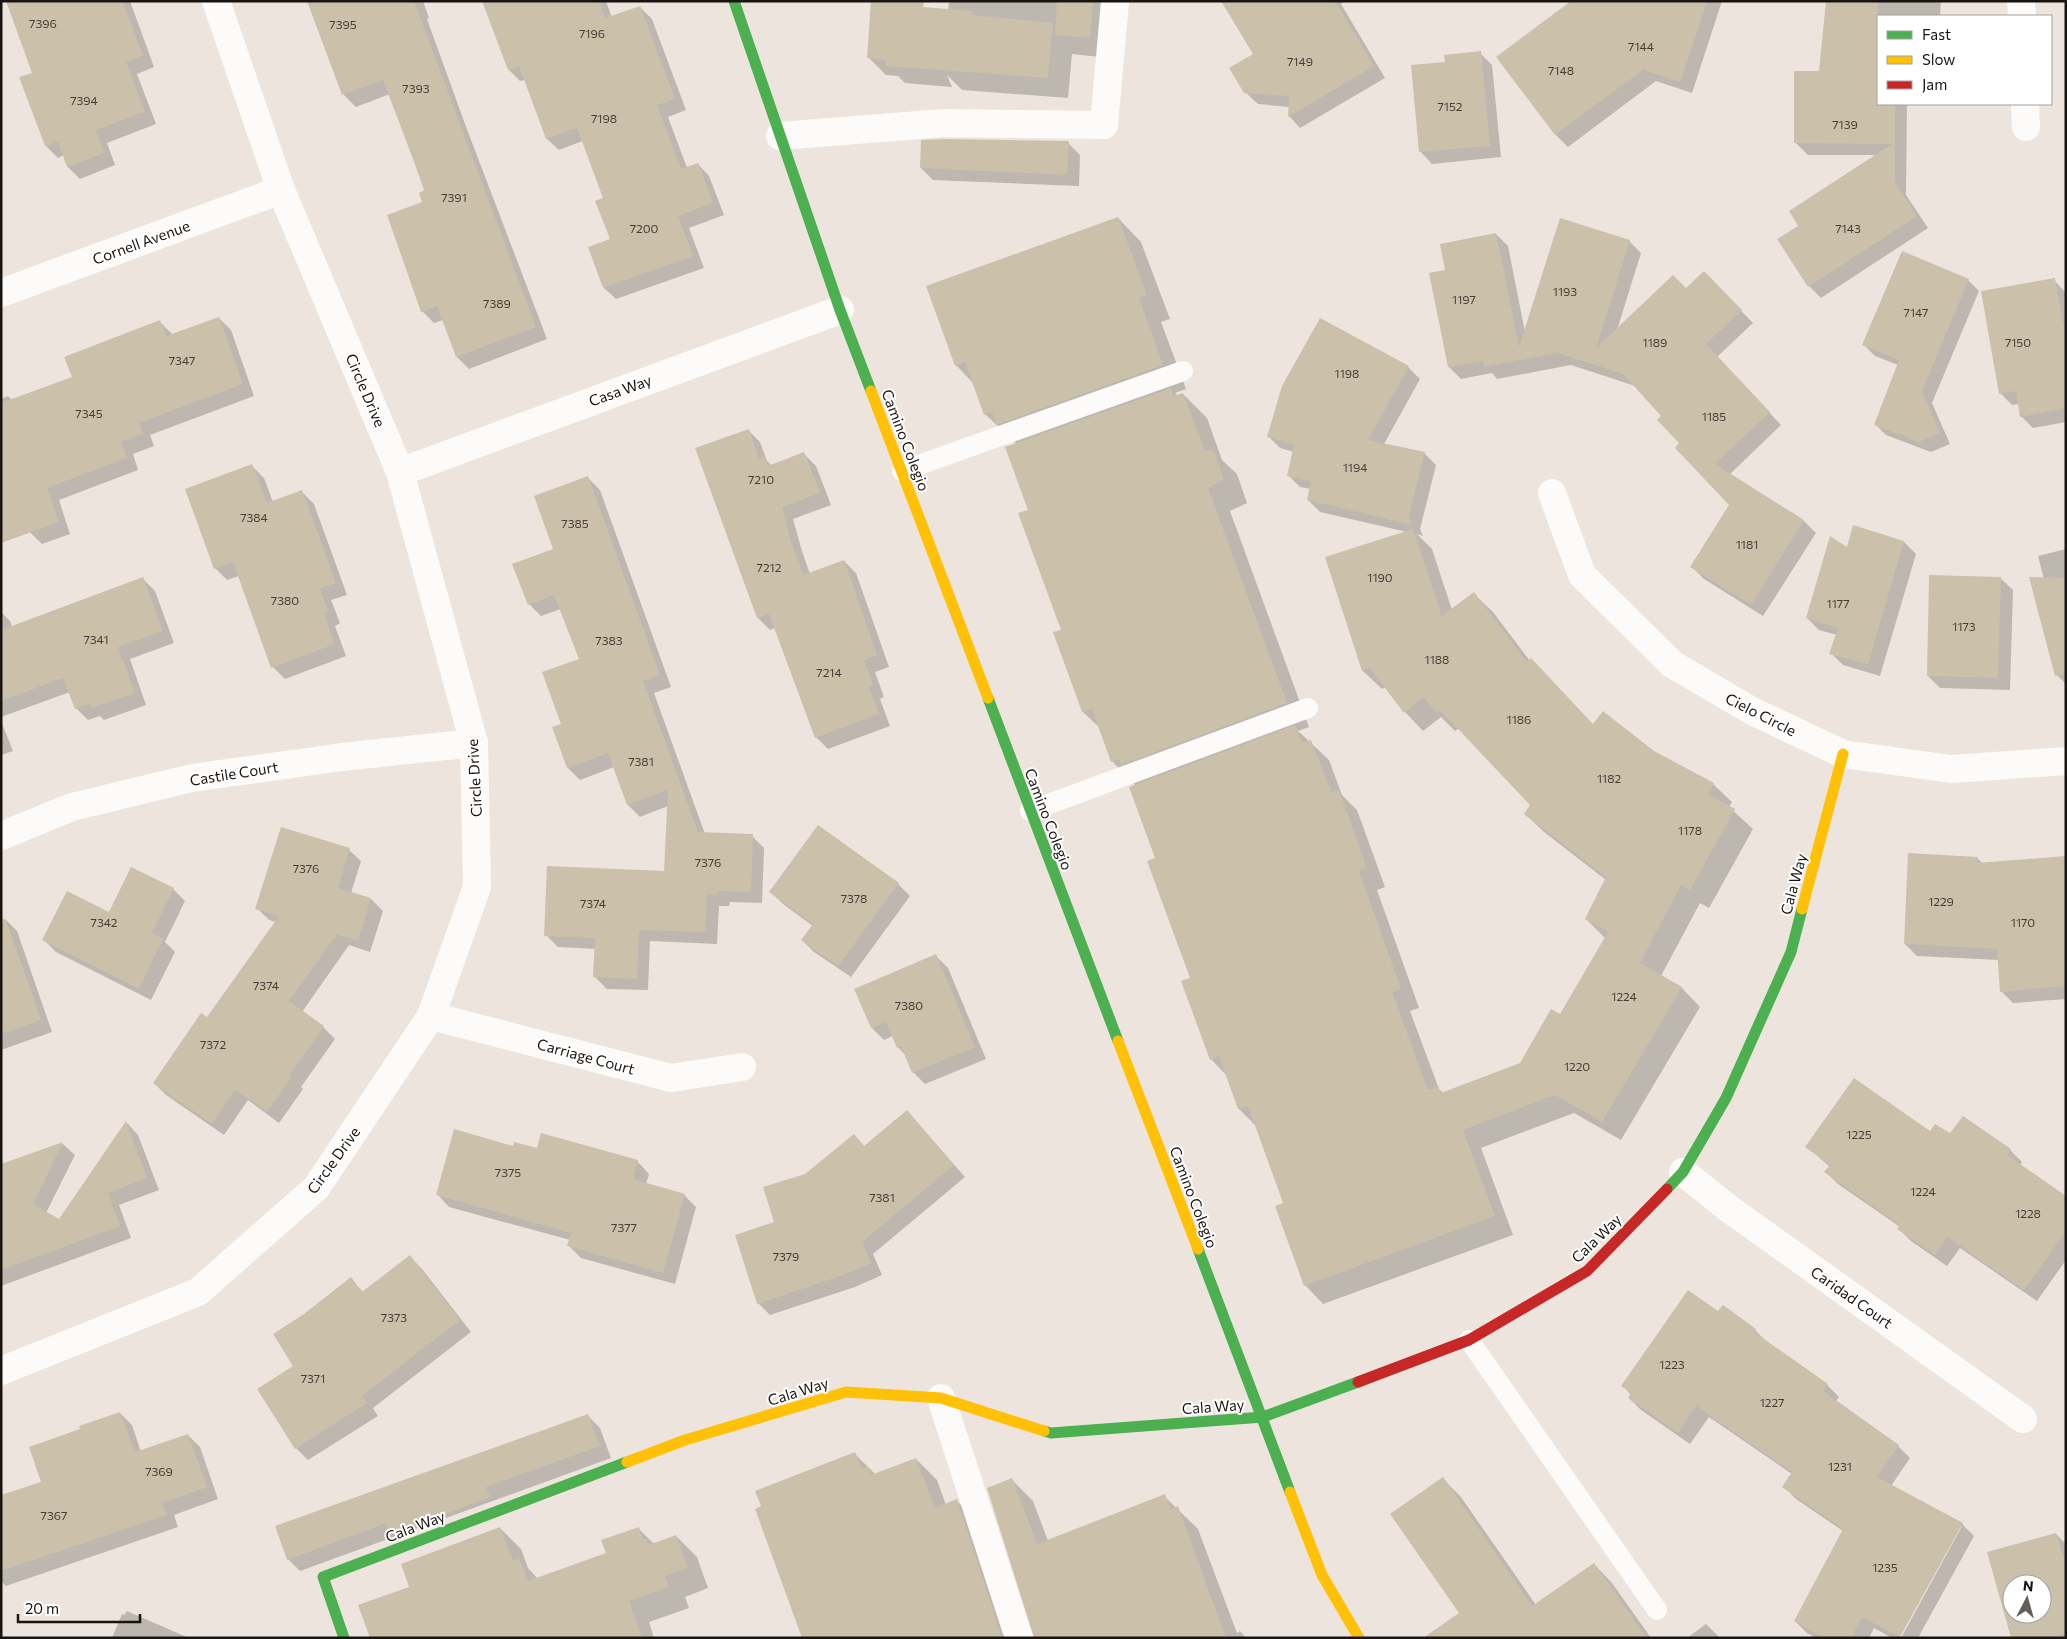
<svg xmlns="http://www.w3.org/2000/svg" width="2067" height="1639" viewBox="0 0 2067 1639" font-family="Commissioner,sans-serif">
<rect width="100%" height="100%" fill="#ede5dd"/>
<!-- shadow -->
<g fill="#0003" fill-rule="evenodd">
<path d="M8,1h122l24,66 -17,7 19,50 -49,19 8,22 -35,14 -12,-12 -4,-12 -6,3 -12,-12 -25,-68 12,-5z"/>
<path d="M309,1h114l6,17 -2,1 38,105 82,215 -78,30 -12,-12 -14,-37 -9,3 -12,-12 4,-120 -36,-97 -34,13 -12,-12z"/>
<path d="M483,1h123l6,17 28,-11 12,12 34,91 -18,7 19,51 11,-4 11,12 15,39 -35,13 15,40 -88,31 -12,-11 7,-48 -7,-41 -21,-58 -24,9 -12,-11 -22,-59 -5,1 -11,-11z"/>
<path d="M949,1h166l-5,57 -38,-4 -4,44 -106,-8 -15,-15 5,12 -47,-4 -7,-7 -12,-1 -18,-18 75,5z"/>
<path d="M1222,1h123l-4,3 44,74 -85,50 -11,-12v-9l-31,-3 -13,-12 9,-38z"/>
<path d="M1573,1h149l-30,92 -36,-12 -88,66 -12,-12 -58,-78z"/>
<path d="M1828,1h113l-1,15h-62v88h29l-1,91 22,33 -107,70 -12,-12 -30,-46 21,-14 77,-71h-69l-12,-12 25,-70z"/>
<path d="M1480,53l12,12 9,92 -69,7 -12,-13 26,-88z"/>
<path d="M1068,143l12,12 -1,31 -146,-6 -12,-12z"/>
<path d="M1118,218l23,24 29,77 -9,3 25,67 -11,4 3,3 5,-2 24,24 15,42 15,14 10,29 -17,8 79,216 -11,4 31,29 13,35 15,15 28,77 -8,3 42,118 -9,3 29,78 5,5 77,-30 40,-48 44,-78 -19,-19 20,-39 -62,-48 -19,-18 7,-9 -73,-77 -4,3 -14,-14 -18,14 -18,-19 -19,-25 -4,2 -19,-18 -37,-113 81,-26 -87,-20 -12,-12 3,-11 -11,-2 -12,-12 6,-23 -14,-4 -11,-11 139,-70 12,12 -36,65 40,9 12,12 -16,64 3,7 -6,-2 15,15 20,61 22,-16 19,18 37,49 63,64 60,27 60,32 19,18 -3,5 24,22 -44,79 -9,-5 -39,73 21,12 18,19 -79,133 -47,-27 -93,35 32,87 -190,69 -18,-19 -20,-81 -28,-77 -18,-18 -13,-34 -15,-16 -19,-81 -56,-192 -24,-25 -12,-33 -17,-16 -28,-79 8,-3 -34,-119 -12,-67 -32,-30 -12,-31 -17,-18z"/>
<path d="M1496,234l12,12 17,86 104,-91 12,12 -24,77 69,-40 29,-6 38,39 -36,34 64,68 -52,50 75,46 12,12 -53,83 -59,-37 -12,-12 39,-62 -50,-62 -18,-27 -28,-30 -64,-21 -74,14 -5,-6 -31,6 -12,-12 -3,-96z"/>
<path d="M2053,279l13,14v129l-33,6 -12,-12 -2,-12 -7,1 -12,-12z"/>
<path d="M1968,280l11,11 -47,112 18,41 -19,8 -45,-17 -11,-11 23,-59 -23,-9 -11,-11z"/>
<path d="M219,318l12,12 23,66 -104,39 4,11 -21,8 5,16 -79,30 11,34 -28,10 -41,-40v-105l7,-3 5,5 61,-23 86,-56 13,13z"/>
<path d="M748,430l12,12 7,19 5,5 32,-12 12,12 15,39 -38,14 9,32 8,23 34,-13 12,12 33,94 -14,5 9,25 -4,2 10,27 -62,23 -12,-12 -41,-109 -5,2 -12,-12z"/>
<path d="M252,466l12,12 9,24 29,-10 12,12 33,91 -16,5 9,23 -5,3 11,30 -61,23 -12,-12 -34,-91 -12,4 -12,-12z"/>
<path d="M588,478l12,12 71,197 -17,6 51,141 47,2 12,12 -2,55 -32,-1 -1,4h-10l-2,38 -67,-3 -2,49 -41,-1 -12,-12 1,-28 -38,-2 -12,-12 119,-63 3,-66 -28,11 -12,-12 -14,-38 -34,13 -12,-12 -5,-43 17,-65 -19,-51 -20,7 -12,-12z"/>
<path d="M1854,527l50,15 12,12 -36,122 -37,-11 -12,-12 6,-18 -18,-5 -12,-12 40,-69z"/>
<path d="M2066,549v135l-11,-11 -11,-94 -6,-23z"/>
<path d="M2000,578l13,12 -3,100 -70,-2 -12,-12z"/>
<path d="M143,579l12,12 19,52 -44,16 16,46 -42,15 -4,-4 -12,4 -12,-12 -6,-16 -69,25v-105l9,9 2,6z"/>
<path d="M1,721l12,30 -12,4z"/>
<path d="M819,827l79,57 12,12 -59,81 -37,-25 -12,-12 11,-14 -30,-22 -12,-12z"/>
<path d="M349,850l12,11 -10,32 20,6 12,12 -13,41 -21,-7 -47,67 21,15 12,12 -34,48 2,2 -24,34 -31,-23 -24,35 -58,-40 -12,-12 53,-64 69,-97 -7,-2 -12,-12z"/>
<path d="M1977,858l6,6 83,-2v137l-53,4 -12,-12 -2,-31 -82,-4 -12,-12z"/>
<path d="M173,889l12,12 -20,41 10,10 -24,48 -95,-48 -12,-12z"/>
<path d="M5,919l12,12 35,101 -51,18v-130z"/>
<path d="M936,956l12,12 38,91 -61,25 -12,-12 -7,-16 -8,-9 -5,-11 -9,4 -12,-12z"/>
<path d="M907,1111l58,66 -92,77 9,21 -27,12 -85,28 -12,-12 18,-80 30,-48 47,-40 12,12z"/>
<path d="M127,1123l11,12 21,55 -40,15 12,33 -130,48v-121l62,-21 12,11 -29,58 14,8z"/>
<path d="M1930,1133l20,2 60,15 12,12 -2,3 46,32v63l-29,41 -77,-53 -13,18 -36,-25 -12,-12 1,-2 -62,-43 -12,-12 4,-5 -23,-20z"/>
<path d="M514,1147l123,14 12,13 -3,10 38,11 12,12 -21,77 -94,-26 -12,-12 1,-6 -121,-33 -12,-13z"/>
<path d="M410,1257l12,12 49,63 -98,76 5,8 -70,44 -12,-12 -1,-82 10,-51 46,-36 13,14z"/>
<path d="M1718,1313l37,17 12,12 60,43 12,12 -4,5 63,44 12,12 -19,28 71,38 12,12 -56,102h-17l61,-112h-3l-61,112h-6l-18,-10 -5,10h-53l-9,-5 -12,-12 48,-90 -47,-32 -12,-12 8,-13 -83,-57 -19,27 -49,-34 -12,-12 2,-3 -8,-9z"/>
<path d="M120,1413l12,12 9,27 47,-17 12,12 18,52 -44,16 4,12 -172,59 -5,-5v-77l41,-21 40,-54z"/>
<path d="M588,1416l12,12 11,30 -311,113 -12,-12z"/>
<path d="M854,1453l21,21 41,-15 21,21 9,25 11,-4 21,21 38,116h-214z"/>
<path d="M1442,1478l19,19 75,108 58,-41 18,19 39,55h-196l6,-24z"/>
<path d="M1012,1480l21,21 15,40 116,-45 34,33 39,104 3,-2 6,7h-211z"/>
<path d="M500,1528l21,21 7,19 10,11 70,-25 30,-26 16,16 22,-8 21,21 11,31 -23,9 4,11 -40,14 5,16h-283l40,-50z"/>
<path d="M2056,1534l10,10v94h-53l-24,-85zM2012,1584h30v30h-30z"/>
<path d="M127,1611l62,27h-77l10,-24 2,1z"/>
<path d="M1706,1624l14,14h-33z"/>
</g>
<!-- building -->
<g fill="#cbc0aa" fill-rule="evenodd">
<path d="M6,1h116l21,54 -17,7 19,50 -49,18 8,23 -37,14 -9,-25 -13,4 -26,-69 13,-4z"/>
<path d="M307,1h107l122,326 -80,30 -19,-51 -16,6 -34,-97 35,-13 -3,-9 5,-3 -11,-31 -30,-79 -41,15z"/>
<path d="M482,1h117l6,17 35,-12 35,93 -18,6 24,64 17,-6 15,40 -35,13 15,40 -90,32 -15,-41 22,-8 -15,-38 8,-3 -26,-70 -31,11 -27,-73 -11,4z"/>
<path d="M871,1h53l-1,6 49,4v4l81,8 -5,55 -162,-12v-6l-19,-2z"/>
<path d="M1057,1h36l-3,37 -35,-3z"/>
<path d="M1221,1h114l39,65 -86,51 1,-21 -45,-3 -15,-25 24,-14z"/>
<path d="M1571,1h136l-27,81 -37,-12 -88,65 -59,-78z"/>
<path d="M1826,1h52v103h17v78l22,34 -109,71 -31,-48 21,-13 -9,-15 103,-67 -98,-1v-72h25z"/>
<path d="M1481,51l9,95 -71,6 -8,-87 34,-3 -1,-7z"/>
<path d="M945,139l124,2 -2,34 -147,-7 1,-28z"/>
<path d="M1118,217l29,78 -8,3 24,67 -167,60 -4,-13 -8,3 -19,-53 -10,4 -29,-80z"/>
<path d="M1560,218l70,22 -34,108 77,-73 13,13 18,-17 38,39 -36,34 64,68 -55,52 89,56 -53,85 -61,-38 39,-62 -54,-57 4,-5 -22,-23 4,-4 -38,-42 -65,-21 -74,14 -1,-6 -35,6 -19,-94 16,-3 -5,-26 56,-11 23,114z"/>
<path d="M1902,251l67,28 -47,112 18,42 -21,9 -45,-17 25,-65 -37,-15z"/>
<path d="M2055,278l11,61v69l-46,9 -4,-26 -17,3 -18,-103z"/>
<path d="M219,317l24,67 -104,39 4,11 -22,8 6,16 -80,30 12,34 -58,21v-140l71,-26 -8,-20 96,-37 6,16z"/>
<path d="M1320,318l89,48 -41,74 57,12 -16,64 3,9 -105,-25 4,-19 -24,-5 7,-31 -27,-8 15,-51z"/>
<path d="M1171,388l3,8 9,-3 22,58 9,-1 10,29 -16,9 79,215 -166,62 -2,-6 -8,3 -19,-53 -10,3 -29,-80 8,-2 -43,-117 10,-3 -23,-63z"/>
<path d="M749,429l10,30 6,-3 3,10 36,-14 16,41 -38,14 8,31 13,37 41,-15 33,95 -13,5 9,25 -4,2 10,27 -64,24 -46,-124 -12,4 -62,-170z"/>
<path d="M252,464l15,39 35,-13 34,93 -16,5 8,23 -4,2 11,31 -64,24 -38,-106 -19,7 -29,-80z"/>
<path d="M588,476l72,199 -17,6 55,151 55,2 -2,58 -33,-1 -1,4 -10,-1 -2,38 -66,-2 -2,49 -44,-2 2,-39 -51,-2 3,-70 117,5 4,-81 -41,15 -19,-52 -41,15 -15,-41 9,-3 -19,-52 37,-13 -25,-64 -26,10 -16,-41 41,-15 -19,-53z"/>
<path d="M1853,525l51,16 -36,123 -39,-10 9,-26 -32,-10 24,-82 17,11z"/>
<path d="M1413,529l29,87 32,-24 53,70 4,-4 62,66 10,-13 51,40 60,32 -6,11 27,15 -45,81 -9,-5 -41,78 42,24 -80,135 -47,-27 -92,35 32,86 -191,70 -29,-80 8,-3 -35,-97 -10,3 -19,-53 -9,4 -29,-79 9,-3 -43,-117 8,-3 -26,-71 166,-62 7,18 9,-3 20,52 8,-2 28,78 -8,3 42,118 -9,3 36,98 10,-4 3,7 79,-30 31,-54 9,5 48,-82 -23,-13 21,-42 -82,-63 6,-9 -90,-95 -4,3 -12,-16 -20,16 -35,-46 -7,4 -37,-114z"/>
<path d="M1929,575l72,2 -3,101 -71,-2z"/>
<path d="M143,577l20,54 -45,16 17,46 -44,15 -2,-4 -14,5 -12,-31 -62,23v-71z"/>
<path d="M2029,577l37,1v96l-11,2z"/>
<path d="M818,825l81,58 -61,83 -37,-26 12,-16 -44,-32z"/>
<path d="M281,827l69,21 -12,40 33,10 -13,43 -21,-7 -48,67 35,25 -34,49 2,1 -25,36 -32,-23 -23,35 -59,-41 48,-70 6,4 72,-101 -24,-7z"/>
<path d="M1908,853l70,4 -1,6 89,-7v130l-66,6 -3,-43 -93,-5z"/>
<path d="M131,867l43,21 -22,45 11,6 -24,50 -97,-49 25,-49 42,21z"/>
<path d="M6,920l35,100 -40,14v-113z"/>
<path d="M936,954l39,93 -63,26 -11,-27 -4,2 -11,-26 -15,6 -17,-39z"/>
<path d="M1854,1078l76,53 5,-7 15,9 13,-17 48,33 -4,6 59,41v35l-42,59 -77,-53 -12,18 -38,-26 3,-4 -76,-53 6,-7 -25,-18z"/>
<path d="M907,1110l47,55 -92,77 9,21 -28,12 -86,29 -22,-69 39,-13 -11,-35 42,-13 49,-40 10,12z"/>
<path d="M126,1121l21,57 -39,15 12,33 -119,44v-106l62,-22 -30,62 26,15z"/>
<path d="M454,1129l59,17 1,-4 23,6 4,-15 97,27 -5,19 52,15 -22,79 -96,-27 4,-13 -135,-38z"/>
<path d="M410,1255l50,65 -98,76 5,7 -72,46 -38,-60 36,-23 -20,-32 31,-20 47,-37 11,15z"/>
<path d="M1688,1290l30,21 5,-6 33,24 -2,3 74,52 -5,7 76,54 -22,32 86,46 -63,114 -38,-20 -11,21h-27l-30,-17 49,-92 -61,-42 10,-15 -96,-66 -18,27 -50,-35 3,-5 -10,-7z"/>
<path d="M120,1412l15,40 53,-18 19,53 -45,16 5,12 -166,56v-76l40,-13 -12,-35 51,-18 -1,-3z"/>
<path d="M588,1414l12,32 -114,41 4,10 -100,38 -4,-12 -99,37 -12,-34z"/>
<path d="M855,1452l7,17 6,-3 3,9 45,-17 19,50 22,-9 45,139h-200l-47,-129 6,-3 -6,-15z"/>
<path d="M1443,1477l89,129 62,-43 53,75h-224l36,-25 -69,-99z"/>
<path d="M1012,1478l25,66 128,-50 6,15 7,-3 48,132h-192l-47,-150z"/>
<path d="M500,1527l13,34 6,-3 9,23 78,-28 -5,-13 38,-13 4,13 3,-1 3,6 27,-10 12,33 -23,8 4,11 -40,14 13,37h-272l-12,-33 51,-18 -8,-23z"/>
<path d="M2056,1533l10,33v67l-17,5h-38l-24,-86zM2012,1584h30v30h-30z"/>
</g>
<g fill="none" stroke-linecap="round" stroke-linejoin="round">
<!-- lane -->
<g stroke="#fcfbfa" stroke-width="20">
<path d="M902,471l281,-100"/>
<path d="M1030,811l278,-103"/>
<path d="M1469,1340l188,270"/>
</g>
<!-- street -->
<g stroke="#fcfbfa" stroke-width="28">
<path d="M2021,1l1,15"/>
<path d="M2025,104l1,23"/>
<path d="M780,136l164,-13 160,2 11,-124"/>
<path d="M1,293l280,-103"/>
<path d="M400,472l440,-162"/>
<path d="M1552,493l30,82 90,89 80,47 91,43 108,15 115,-8"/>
<path d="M1,836l71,-29 120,-29 150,-21 132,-14"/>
<path d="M431,1016l240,62 71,-11"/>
<path d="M1683,1172l45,36 295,211"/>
<path d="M1,1371l197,-79 118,-104 115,-172 46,-129 -3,-144 -74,-271 -119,-282 -65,-189"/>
<path d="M941,1398l78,240"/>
</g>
<!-- fast -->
<g stroke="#4caf50" stroke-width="11">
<path d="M734,1l106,309 31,81"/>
<path d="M988,698l130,343"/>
<path d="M1667,1189l16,-17 43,-74 65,-146 11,-43"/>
<path d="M1198,1249l92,243"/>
<path d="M1044,1431l7,2 212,-16 95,-35"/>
<path d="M344,1638l-21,-61 304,-115"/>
</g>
<!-- slow -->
<g stroke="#ffc107" stroke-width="11">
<path d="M871,391l117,307"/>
<path d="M1802,909l41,-155"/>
<path d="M1118,1041l80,208"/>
<path d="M627,1462l58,-22 161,-48 95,6 103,33"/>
<path d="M1290,1492l32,83 37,63"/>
</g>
<!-- jam -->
<path stroke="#c62828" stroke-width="11" d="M1358,1382l111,-42 118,-69 80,-82"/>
</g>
<g text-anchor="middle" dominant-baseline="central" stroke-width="4" stroke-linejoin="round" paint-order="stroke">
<!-- number labels -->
<g font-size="12" fill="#463f36">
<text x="43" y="23">7396</text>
<text x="343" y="24">7395</text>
<text x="592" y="33">7196</text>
<text x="1641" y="46">7144</text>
<text x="1300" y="61">7149</text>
<text x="1561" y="70">7148</text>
<text x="416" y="88">7393</text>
<text x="84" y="100">7394</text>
<text x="1450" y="106">7152</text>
<text x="604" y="118">7198</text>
<text x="1845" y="124">7139</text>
<text x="454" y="197">7391</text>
<text x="644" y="228">7200</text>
<text x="1848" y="228">7143</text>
<text x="1565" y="291">1193</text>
<text x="1464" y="299">1197</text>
<text x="497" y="303">7389</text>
<text x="1916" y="312">7147</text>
<text x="1655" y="342">1189</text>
<text x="2018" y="342">7150</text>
<text x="182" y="360">7347</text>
<text x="1347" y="373">1198</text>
<text x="89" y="413">7345</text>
<text x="1714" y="416">1185</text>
<text x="1355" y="467">1194</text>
<text x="761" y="479">7210</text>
<text x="254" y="517">7384</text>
<text x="575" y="523">7385</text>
<text x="1747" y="544">1181</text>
<text x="769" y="567">7212</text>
<text x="1380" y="577">1190</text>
<text x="285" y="600">7380</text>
<text x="1838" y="603">1177</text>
<text x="1964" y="626">1173</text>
<text x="96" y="639">7341</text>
<text x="609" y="640">7383</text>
<text x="1437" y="659">1188</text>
<text x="829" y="672">7214</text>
<text x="1519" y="719">1186</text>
<text x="641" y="761">7381</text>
<text x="1609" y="778">1182</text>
<text x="1690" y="830">1178</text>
<text x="708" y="862">7376</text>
<text x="306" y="868">7376</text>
<text x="854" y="898">7378</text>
<text x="1941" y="901">1229</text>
<text x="593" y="903">7374</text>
<text x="104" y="922">7342</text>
<text x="2023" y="922">1170</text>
<text x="266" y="985">7374</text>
<text x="1624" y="996">1224</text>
<text x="909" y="1005">7380</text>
<text x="213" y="1044">7372</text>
<text x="1577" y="1066">1220</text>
<text x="1859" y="1134">1225</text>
<text x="508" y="1172">7375</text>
<text x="1923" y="1191">1224</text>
<text x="882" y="1197">7381</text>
<text x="2028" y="1213">1228</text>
<text x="624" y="1227">7377</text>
<text x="786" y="1256">7379</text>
<text x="394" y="1317">7373</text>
<text x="1672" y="1364">1223</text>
<text x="313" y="1378">7371</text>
<text x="1772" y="1402">1227</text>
<text x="1840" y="1466">1231</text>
<text x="159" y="1471">7369</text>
<text x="54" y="1515">7367</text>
<text x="1885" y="1567">1235</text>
</g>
<!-- street labels -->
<g font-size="15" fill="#1a1410" stroke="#fff">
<text transform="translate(141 242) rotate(-20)">Cornell Avenue</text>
<text transform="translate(366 390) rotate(67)">Circle Drive</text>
<text transform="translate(620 390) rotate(-20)">Casa Way</text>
<text transform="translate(906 440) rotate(69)">Camino Colegio</text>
<text transform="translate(1761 714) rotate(27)">Cielo Circle</text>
<text transform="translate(234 773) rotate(-9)">Castile Court</text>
<text transform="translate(474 778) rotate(-93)">Circle Drive</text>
<text transform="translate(1049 819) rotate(69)">Camino Colegio</text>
<text transform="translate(1793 884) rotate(-75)">Cala Way</text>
<text transform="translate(586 1056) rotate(15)">Carriage Court</text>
<text transform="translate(333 1160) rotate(-54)">Circle Drive</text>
<text transform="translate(1194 1197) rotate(69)">Camino Colegio</text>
<text transform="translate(1596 1238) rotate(-44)">Cala Way</text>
<text transform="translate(1852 1297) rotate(35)">Caridad Court</text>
<text transform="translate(798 1391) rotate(-17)">Cala Way</text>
<text transform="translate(1213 1406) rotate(-4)">Cala Way</text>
<text transform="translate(415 1526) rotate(-21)">Cala Way</text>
</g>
</g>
<!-- border -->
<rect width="2067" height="1639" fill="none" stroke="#1a1410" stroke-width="5"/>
<!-- legend -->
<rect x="1877" y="15" width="175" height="90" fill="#ffffff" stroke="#a3a19f"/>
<rect x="1887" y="31" width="25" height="8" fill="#4caf50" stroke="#a3a19f"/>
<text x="1922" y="40" font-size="15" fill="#1a1410">Fast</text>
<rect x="1887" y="56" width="25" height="8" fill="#ffc107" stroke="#a3a19f"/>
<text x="1922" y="65" font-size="15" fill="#1a1410">Slow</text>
<rect x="1887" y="81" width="25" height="8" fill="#c62828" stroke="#a3a19f"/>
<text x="1922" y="90" font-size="15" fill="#1a1410">Jam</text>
<!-- north arrow -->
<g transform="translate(2027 1599) rotate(6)"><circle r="24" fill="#ffffff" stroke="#a3a19f"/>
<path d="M0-4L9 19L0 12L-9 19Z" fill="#645d58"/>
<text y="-8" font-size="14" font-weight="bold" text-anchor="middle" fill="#1a1410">N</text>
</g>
<!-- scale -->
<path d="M18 1614v8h122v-8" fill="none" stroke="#1a1410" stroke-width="2.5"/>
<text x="25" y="1614" font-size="15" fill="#1a1410" stroke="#ffffff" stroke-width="4" paint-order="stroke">20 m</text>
</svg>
